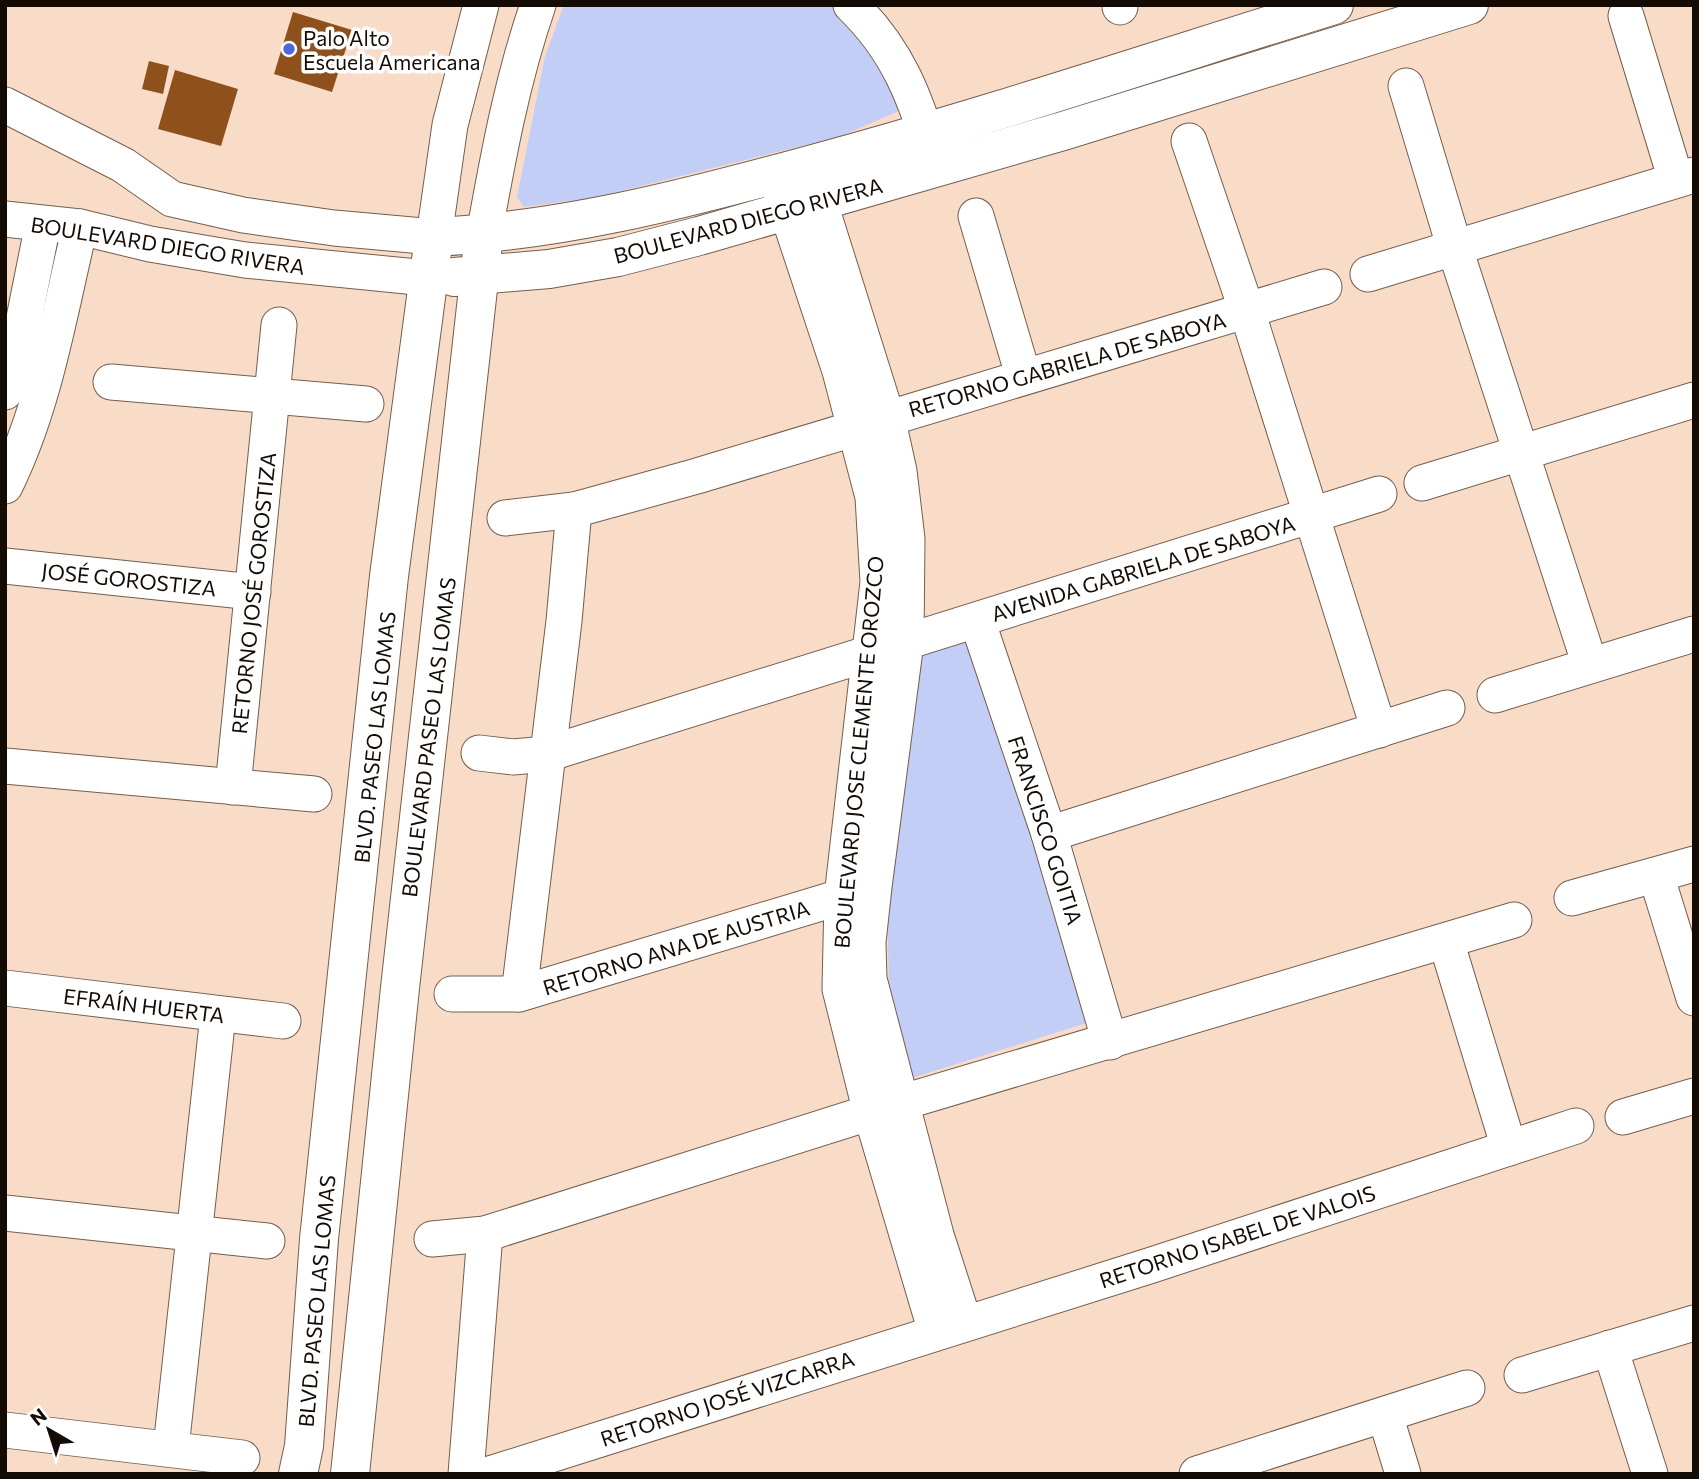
<svg xmlns="http://www.w3.org/2000/svg" width="1699" height="1479" viewBox="0 0 1699 1479" font-family="Commissioner,sans-serif">
<rect width="100%" height="100%" fill="#f9dcc8"/>
<!-- green -->
<g fill="#c2cef5">
<path d="M564,5h275l38,39 22,67 -58,25 -244,61 -73,10 -7,-10 28,-141z"/>
<path d="M968,630l128,390 -187,59 -20,-88 -2,-86 33,-260z"/>
</g>
<!-- building -->
<g fill="#8f511b">
<path d="M293,12l59,18 -20,62 -58,-18z"/>
<path d="M149,61l20,5 -6,28 -21,-5z"/>
<path d="M175,70l63,19 -17,57 -63,-17z"/>
</g>
<g fill="none" stroke-linecap="round" stroke-linejoin="round">
<defs>
<g id="street">
<path d="M851,5c47,45 65,94 83,155"/>
<path d="M1120,5v2"/>
<path d="M1626,16l50,164"/>
<path d="M1406,86l49,163 135,416"/>
<path d="M5,105l118,60 49,34 71,16 91,13 100,9 16,-112 31,-120"/>
<path d="M1189,141l58,170 132,419"/>
<path d="M811,175l76,242 12,54 8,68 -1,103 -32,245 -6,55 1,37 67,256 28,87"/>
<path d="M778,184l62,187 33,126 5,85 -36,315 -2,92 31,124 65,219"/>
<path d="M976,216l47,159"/>
<path d="M5,219l75,8 70,17 95,16 182,18"/>
<path d="M484,235c14,-78 28,-155 54,-230"/>
<path d="M1368,274l326,-99"/>
<path d="M111,382l255,22"/>
<path d="M5,392l9,-24 29,-144"/>
<path d="M1422,483l272,-83"/>
<path d="M5,486c40,-81 54,-172 75,-259"/>
<path d="M505,518l69,-8 123,-34 627,-189"/>
<path d="M5,566l248,26"/>
<path d="M977,620l72,214 61,208"/>
<path d="M1495,695l199,-61"/>
<path d="M479,753l34,4 34,-3 832,-260"/>
<path d="M5,766l309,28"/>
<path d="M233,787l46,-462"/>
<path d="M1049,834l398,-126"/>
<path d="M1656,875l38,123"/>
<path d="M1572,898l122,-34"/>
<path d="M1446,941l63,207"/>
<path d="M5,988l278,33"/>
<path d="M452,994h67l345,-104"/>
<path d="M519,994l45,-373 10,-111"/>
<path d="M1623,1117l71,-21"/>
<path d="M5,1213l262,28"/>
<path d="M432,1239l53,-5 415,-131 614,-183"/>
<path d="M1610,1348l40,126"/>
<path d="M1522,1375l172,-52"/>
<path d="M1385,1415l18,59"/>
<path d="M5,1430l237,28"/>
<path d="M171,1448l47,-433"/>
<path d="M466,1474l19,-240"/>
<path d="M490,1474l662,-209 424,-139"/>
<path d="M1197,1474l270,-86"/>
</g>
<g id="secondary">
<path d="M454,277l95,-8 69,-12 81,-21 364,-105 406,-126"/>
<path d="M298,1474l6,-28 15,-207 70,-663 45,-339c126,-6 247,-37 368,-70 179,-48 355,-107 532,-162"/>
<path d="M350,1474l50,-486 84,-753"/>
</g>
</defs>
<!-- street casing -->
<use href="#street" stroke="#755d4c" stroke-width="37"/>
<!-- secondary casing -->
<use href="#secondary" stroke="#755d4c" stroke-width="40"/>
<!-- street -->
<use href="#street" stroke="#fff" stroke-width="35"/>
<!-- secondary -->
<use href="#secondary" stroke="#fff" stroke-width="38"/>
</g>
<!-- markers -->
<circle fill="#5266db" stroke="#fff" stroke-width="2.5" cx="289" cy="49" r="7"/>
<g text-anchor="middle" dominant-baseline="central" stroke-width="7" stroke-linejoin="round" paint-order="stroke">
<!-- poi labels -->
<g font-size="21" fill="#140b05" stroke="#fff" text-anchor="start">
<text x="303" y="37">Palo Alto<tspan x="303" dy="24">Escuela Americana</tspan></text>
</g>
<!-- street labels -->
<g font-size="21" fill="#140b05" stroke="#fff">
<text transform="translate(748 220) rotate(-15)">BOULEVARD DIEGO RIVERA</text>
<text transform="translate(168 245) rotate(9)">BOULEVARD DIEGO RIVERA</text>
<text transform="translate(1067 364) rotate(-16)">RETORNO GABRIELA DE SABOYA</text>
<text transform="translate(1143 568) rotate(-17)">AVENIDA GABRIELA DE SABOYA</text>
<text transform="translate(129 579) rotate(6)">JOSÉ GOROSTIZA</text>
<text transform="translate(253 593) rotate(-84)">RETORNO JOSÉ GOROSTIZA</text>
<text transform="translate(374 737) rotate(-84)">BLVD. PASEO LAS LOMAS</text>
<text transform="translate(428 737) rotate(-83)">BOULEVARD PASEO LAS LOMAS</text>
<text transform="translate(858 752) rotate(-85)">BOULEVARD JOSE CLEMENTE OROZCO</text>
<text transform="translate(1046 830) rotate(72)">FRANCISCO GOITIA</text>
<text transform="translate(676 947) rotate(-17)">RETORNO ANA DE AUSTRIA</text>
<text transform="translate(144 1005) rotate(7)">EFRAÍN HUERTA</text>
<text transform="translate(1237 1236) rotate(-18)">RETORNO ISABEL DE VALOIS</text>
<text transform="translate(316 1301) rotate(-85)">BLVD. PASEO LAS LOMAS</text>
<text transform="translate(727 1398) rotate(-18)">RETORNO JOSÉ VIZCARRA</text>
</g>
</g>
<!-- border -->
<rect width="1699" height="1479" fill="none" stroke="#140b05" stroke-width="14"/>
<!-- north arrow -->
<g transform="translate(49 1430) rotate(321)" stroke="#ffffff" stroke-width="5" paint-order="stroke">
<path d="M0-5L12 26L0 18L-12 26Z" fill="#140b05"/>
<text y="-10" font-size="19" font-weight="bold" text-anchor="middle" fill="#140b05">N</text>
</g>
</svg>
